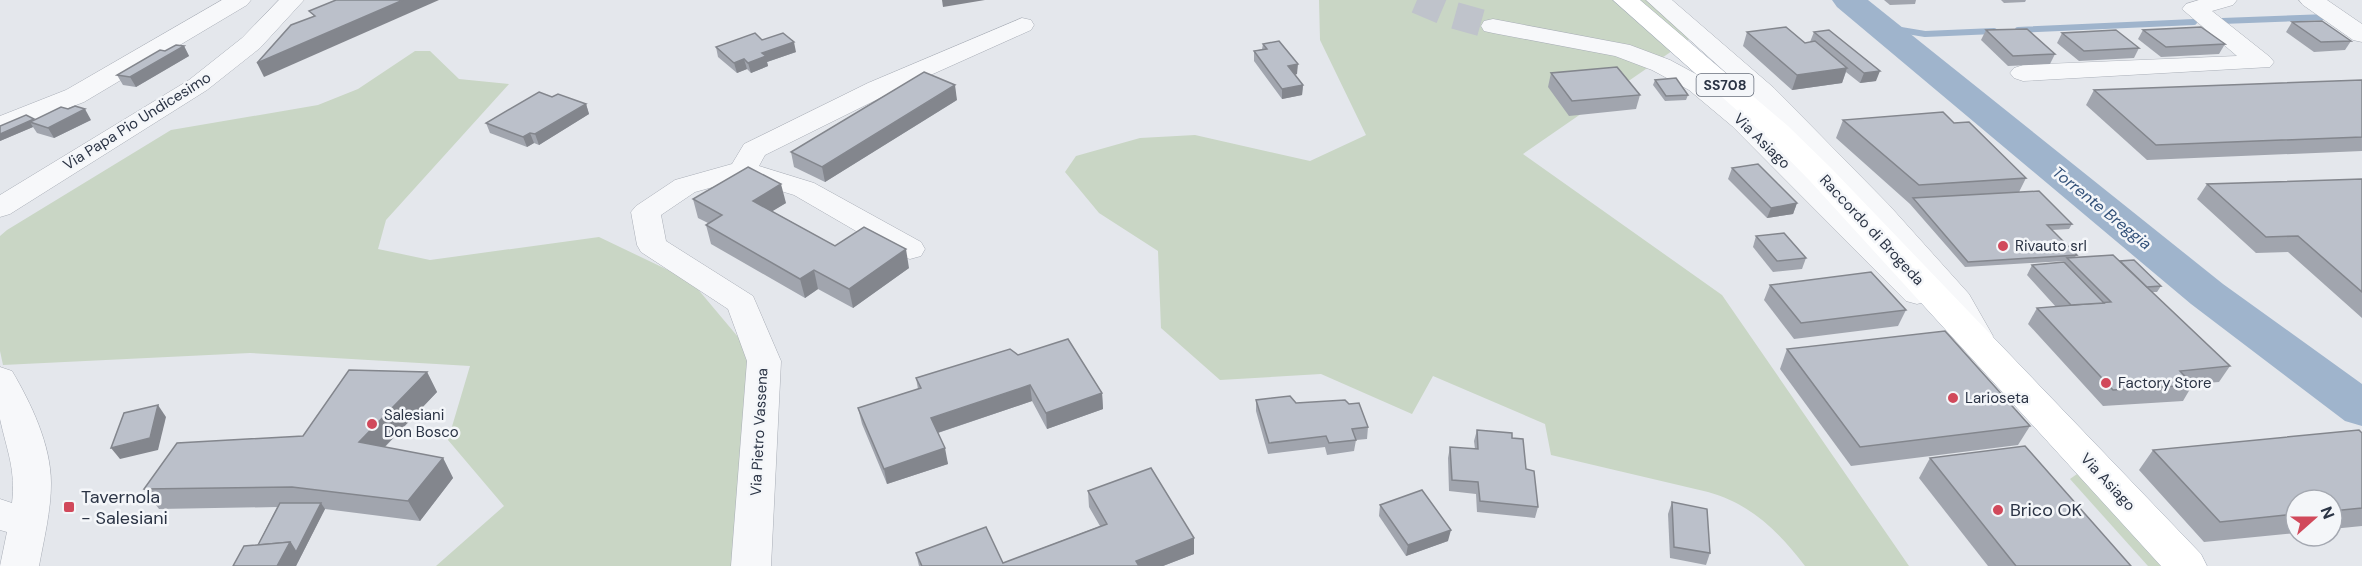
<svg xmlns="http://www.w3.org/2000/svg" width="2362" height="566" viewBox="0 0 2362 566" font-family="'DM Sans',sans-serif">
<rect width="100%" height="100%" fill="#e4e7ec"/>
<!-- green -->
<g fill="#c9d6c5">
<path d="M1319,0h338l41,33 -175,121 199,141 187,271h-104c-27,-35 -54,-62 -97,-74l-157,-37 -6,-31 -112,-48 -21,38 -91,-40 -101,6 -59,-52 -3,-77 -59,-38 -34,-41 11,-16 64,-18 55,-3 115,26 56,-26 -46,-95z"/>
<path d="M415,51h15l29,28 50,5 -123,136 -8,29 52,11 169,-23 92,44 63,75 -21,210h-297l68,-60 -56,-66 22,-74 -220,-13 -247,12 -3,-14v-115l7,-6 164,-100 147,-25 40,-16z"/>
<path d="M2077,474l85,92h-14l-78,-87z"/>
</g>
<g fill="none" stroke-linecap="round" stroke-linejoin="round">
<!-- stream -->
<g stroke="#9fb4cc" stroke-width="6">
<path d="M2222,21l106,-4"/>
<path d="M1883,27l42,7 69,-3"/>
<path d="M2018,30l176,-8"/>
</g>
<!-- river -->
<path fill="#9fb4cc" fill-rule="evenodd" d="M1832,0h36l355,284 139,100v42l-17,-5 -154,-117 -354,-297z"/>
<!-- minor-tunnel -->
<path stroke="#bfc3cb" stroke-width="27" stroke-dasharray="27 14" stroke-linecap="butt" d="M1417,0l33,14 43,12"/>
<defs>
<g id="minor">
<path d="M222,0h29l-4,5 -163,97 -84,32v-18l66,-26z"/>
<path d="M279,0h25l-44,48 -53,42 -197,124 -10,3v-22l189,-115 53,-42z"/>
<path d="M1646,0h26l102,88 115,117 80,89 24,42 -5,8 -12,3 -12,-3 -20,-38 -15,-19 4,7 -5,7 -11,3 -11,-3 -174,-175 -43,-36 -37,-20 -37,-14 -122,-23 -9,-2 -3,-5 3,-5 9,-2 137,26 40,15 37,20 43,34 177,172 -58,-69 -113,-117z"/>
<path d="M2199,0h38l-4,5 -21,6 58,46 4,5 -4,5 -247,14 -9,-3 -4,-5 4,-5 9,-3 214,-9 -55,-47 4,-5z"/>
<path d="M2299,0h28l35,24v18l-9,-2 -50,-35z"/>
<path d="M1022,18l9,2 3,5 -3,5 -145,65 -121,60 -6,11 55,17 107,59 4,7 -4,7 -11,3 -11,-3 -105,-61 -52,-16 -47,13 -34,23 5,26 87,55 28,65 -10,205h-40l16,-205 -19,-52 -87,-57 -4,-7 -6,-33 5,-6 39,-26 57,-16 12,-20 124,-61z"/>
<path d="M0,367l12,4c19,32 39,74 39,112 0,28 -7,56 -12,83h-39l7,-34 -7,-2v-31l12,4c4,-33 -5,-52 -12,-84 0,-16 0,-36 0,-52z"/>
</g>
<path id="major" d="M1613,0h27l148,126 44,43 369,385 6,12h-46l-351,-385 -42,-43z"/>
</defs>
<!-- minor casing -->
<use href="#minor" stroke="#a9aeb7" stroke-width="1"/>
<!-- major casing -->
<use href="#major" stroke="#a3abb8" stroke-width="1"/>
<!-- minor -->
<use href="#minor" fill="#f7f8fa" fill-rule="evenodd"/>
<!-- major -->
<use href="#major" fill="#fff" fill-rule="evenodd"/>
</g>
<!-- wall -->
<g fill="#a1a5ae">
<path d="M1884,0h32l-1,4 -25,1z"/>
<path d="M2001,0h25l-1,2 -21,1z"/>
<path d="M2292,22l59,19 -6,9 -31,2 -28,-20z"/>
<path d="M1986,30l69,24 -5,10 -42,2 -27,-26z"/>
<path d="M2143,30l82,14 -6,10 -58,3 -23,-18z"/>
<path d="M1747,32l58,11 5,-1 4,-10 62,49 -16,2 -14,-11 -4,11 -50,7 -49,-44z"/>
<path d="M2062,33l77,15 -5,10 -55,3 -22,-18z"/>
<path d="M762,40l34,12 -29,10 1,4 -17,7 -4,-4 -10,4 -19,-16 -2,-10z"/>
<path d="M1263,44l34,30 -2,1 8,10 -1,10 -20,4 -28,-38v-10l8,-2z"/>
<path d="M184,46l5,10 -53,31 -13,-2 -6,-10z"/>
<path d="M1551,73l89,22 -4,14 -67,7 -21,-29z"/>
<path d="M1655,80l33,15 -2,5 -21,1 -12,-16z"/>
<path d="M2362,80v71l-215,9 -61,-55 8,-15z"/>
<path d="M552,97l34,7 3,10 -50,31 -5,-2 -7,4 -37,-14 -4,-10z"/>
<path d="M957,100l-132,82 -31,-15 -3,-15z"/>
<path d="M35,120h56l-37,18 -17,-5 -4,-6 -33,14v-15z"/>
<path d="M1843,120l111,3 72,55 -7,14 53,32 -3,5 -17,1 25,25 -2,2 45,4 41,25 -4,6h-5l78,74 -11,16 -26,2 -10,17 -80,5 -75,-82 9,-16 19,-1 -29,-32 5,-10 32,-3 1,-1 -100,6 -55,-63 -74,-66z"/>
<path d="M1732,168l65,35 -4,11 -26,4 -39,-39z"/>
<path d="M2362,179v139l-74,-66 -32,1 -59,-54 10,-15z"/>
<path d="M693,199l93,4 -14,8 63,35 74,22 -56,40 -35,-19 -13,9 -94,-54 -5,-19 2,-2 -10,-5z"/>
<path d="M1756,236l50,22 -4,11 -29,3 -20,-25z"/>
<path d="M1770,285l136,25 -8,16 -104,13 -30,-39z"/>
<path d="M1787,349l243,77 -12,19 -167,21 -71,-97z"/>
<path d="M1018,355l84,38 1,16 -56,20 -15,-28 -94,32 10,31 -61,20 -25,-60 -4,-16 60,-19 -2,-11z"/>
<path d="M427,372l10,20 -52,55 58,11 10,20 -33,43 -95,-12 -29,57 -38,-21 19,-38 -118,2 -15,-20 159,-53z"/>
<path d="M1256,400l40,3 72,24 -1,12 -11,1 -2,11 -27,4 -2,-8 -57,7 -12,-43z"/>
<path d="M1477,430l35,8 14,31 12,38 -3,11 -58,-6 -1,-18 -27,-3 -1,-33 2,-11 25,2 -1,-8z"/>
<path d="M2362,433v93l-30,3v-29h-36v33l-92,9 -65,-72 14,-20z"/>
<path d="M1930,458l201,108h-143l-69,-88z"/>
<path d="M1088,491l106,47v16l-31,12h-244l-3,-13 87,10 97,-37 -11,-19z"/>
<path d="M1672,502l38,51 -4,12 -36,-7 -2,-44z"/>
<path d="M1380,505l68,36 -42,15 -27,-40z"/>
</g>
<!-- shaded-wall -->
<g fill="#83868d">
<path d="M403,0h36l-175,77 -7,-14z"/>
<path d="M942,0h43l-42,7z"/>
<path d="M794,42l2,10 -29,10 1,4 -17,7 -3,-10 14,-10z"/>
<path d="M184,46l5,10 -53,31 -6,-10z"/>
<path d="M744,59l3,10 -10,4 -3,-10z"/>
<path d="M1298,64l-1,10 -10,2 1,-10z"/>
<path d="M1847,68l-5,15 -50,7 5,-15z"/>
<path d="M1880,71l-4,10 -16,2 4,-10z"/>
<path d="M955,85l2,15 -132,82 -3,-15z"/>
<path d="M1303,85l-1,10 -20,4v-10z"/>
<path d="M586,104l3,10 -50,31 -4,-11z"/>
<path d="M85,109l6,11 -37,18 -6,-10z"/>
<path d="M34,119l-4,3 3,5 -33,14v-7z"/>
<path d="M530,133l4,10 -7,4 -4,-10z"/>
<path d="M781,184l5,19 -28,17 -5,-19z"/>
<path d="M1797,203l-4,11 -26,4 4,-10z"/>
<path d="M906,249l3,19 -56,40 -4,-19z"/>
<path d="M814,270l4,19 -13,9 -5,-19z"/>
<path d="M427,372l10,20 -66,69 -12,-19z"/>
<path d="M1030,385l2,16 -98,33 -3,-16z"/>
<path d="M1102,393l1,16 -56,20 -1,-16z"/>
<path d="M158,405l8,12 -8,33 -38,9 -9,-11z"/>
<path d="M945,448l3,16 -61,20 -3,-15z"/>
<path d="M443,458l10,20 -33,43 -12,-20z"/>
<path d="M321,503l4,6 -29,57h-19l13,-24z"/>
<path d="M1451,530l-3,11 -42,15 2,-11z"/>
<path d="M1194,538v16l-31,12h-27v-5z"/>
</g>
<!-- building -->
<g fill="#bbc0ca" stroke="#83868d" stroke-width="1.5">
<path d="M336,0h67l-146,63 34,-38 24,-9 -6,-5z"/>
<path d="M2322,21l29,20 -30,1 -29,-20z"/>
<path d="M1786,27l19,16 10,-2 32,27 -50,7 -50,-43z"/>
<path d="M2201,27l24,17 -59,3 -23,-17z"/>
<path d="M2027,29l28,25 -42,2 -27,-26z"/>
<path d="M1829,30l51,41 -16,2 -50,-41z"/>
<path d="M2116,30l23,18 -55,3 -22,-18z"/>
<path d="M755,33l7,7 21,-7 11,9 -32,11 4,3 -18,7 -4,-4 -10,4 -18,-16z"/>
<path d="M1279,41l19,23 -10,2 15,19 -21,4 -28,-38 13,-2 -4,-5z"/>
<path d="M176,45l8,1 -54,31 -13,-2 43,-25 5,1z"/>
<path d="M1617,67l23,28 -68,6 -21,-28z"/>
<path d="M924,72l31,13 -133,82 -31,-15z"/>
<path d="M1676,78l12,17 -22,1 -11,-16z"/>
<path d="M2362,80v57l-206,8 -62,-55z"/>
<path d="M539,92l13,5 6,-3 28,10 -51,30 -5,-1 -7,4 -37,-14z"/>
<path d="M75,106l10,3 -37,19 -18,-6 31,-15 7,2z"/>
<path d="M1943,112l11,11 15,-1 57,56 -107,7 -76,-65z"/>
<path d="M26,115l8,4 -34,15v-8z"/>
<path d="M1758,164l39,39 -26,5 -39,-40z"/>
<path d="M748,167l33,17 -28,17 82,45 29,-19 42,22 -57,40 -35,-19 -14,9 -94,-54 16,-10 -29,-16z"/>
<path d="M2362,179v113l-64,-56 -32,1 -59,-53z"/>
<path d="M2039,191l33,33 -25,1 30,30 -109,7 -55,-64z"/>
<path d="M1784,233l22,25 -29,3 -21,-25z"/>
<path d="M2113,255l117,111 -50,5 13,14 -80,5 -76,-82 74,-6 -44,-44z"/>
<path d="M2134,260l27,26 -14,1 -27,-26z"/>
<path d="M2064,262l40,41 -33,2 -39,-40z"/>
<path d="M1871,272l35,38 -105,13 -31,-38z"/>
<path d="M1945,331l85,95 -170,21 -73,-98z"/>
<path d="M1068,339l34,54 -56,20 -16,-28 -99,33 14,30 -61,21 -26,-61 63,-20 -5,-10 94,-29 8,6z"/>
<path d="M349,370l78,2 -68,70 84,16 -35,43 -116,-14 -148,2 33,-46 126,-7z"/>
<path d="M1290,396l6,7 49,-3 4,4 10,-1 9,24 -16,2 4,11 -27,3 -3,-7 -57,7 -13,-43z"/>
<path d="M158,405l-8,33 -39,10 13,-35z"/>
<path d="M1477,430l35,3v5l11,1 3,30 8,2 4,36 -58,-6 -2,-19 -26,-2 -2,-33 28,2z"/>
<path d="M2359,430l3,3v75l-30,3v-11h-36v14l-76,8 -67,-72z"/>
<path d="M2025,446l106,120h-115l-86,-108z"/>
<path d="M1151,468l43,70 -58,23 3,5h-217l-6,-13 70,-26 17,36 104,-39 -19,-33z"/>
<path d="M1422,490l29,40 -43,15 -28,-40z"/>
<path d="M1672,502l35,7 3,44 -36,-6z"/>
<path d="M280,503h41l-25,49 -6,-10 -32,3z"/>
<path d="M290,542l-13,24h-44l11,-20z"/>
</g>
<!-- markers -->
<g fill="#d1495b" stroke="#f4f6f9" stroke-width="2">
<circle cx="2003" cy="246" r="6"/>
<circle cx="2106" cy="383" r="6"/>
<circle cx="1953" cy="398" r="6"/>
<circle cx="372" cy="424" r="6"/>
<rect x="63" y="501" width="12" height="12" rx="3"/>
<circle cx="1998" cy="510" r="6"/>
</g>
<g text-anchor="middle" dominant-baseline="central" stroke-width="5" stroke-linejoin="round" paint-order="stroke">
<!-- shield labels -->
<rect fill="#f4f6f9" stroke="#676e7b" stroke-width="1.5" x="1696.5" y="74" width="57" height="22" rx="4.5"/>
<g font-size="14" font-weight="bold" fill="#2b3445">
<text x="1725" y="85">SS708</text>
</g>
<!-- street labels -->
<g font-size="15" fill="#2b3445" stroke="#f4f6f9">
<text transform="translate(137 121) rotate(-32)">Via Papa Pio Undicesimo</text>
<text transform="translate(1762 141) rotate(44)">Via Asiago</text>
<text transform="translate(1872 230) rotate(47)">Raccordo di Brogeda</text>
<text transform="translate(759 432) rotate(-87)">Via Pietro Vassena</text>
<text transform="translate(2108 482) rotate(47)">Via Asiago</text>
</g>
<!-- poi labels -->
<g font-size="15" fill="#2b3445" stroke="#f4f6f9" text-anchor="start">
<text x="2015" y="246">Rivauto srl</text>
<text x="2118" y="383">Factory Store</text>
<text x="1965" y="398">Larioseta</text>
<text x="384" y="415">Salesiani<tspan x="384" dy="17">Don Bosco</tspan></text>
</g>
<!-- water labels -->
<g font-size="16" font-style="italic" fill="#34527a" stroke="#f4f6f9">
<text transform="translate(2102 208) rotate(39)">Torrente Breggia</text>
</g>
<!-- near-poi labels -->
<g font-size="18" fill="#2b3445" stroke="#f4f6f9" text-anchor="start">
<text x="81" y="497">Tavernola<tspan x="81" dy="21">- Salesiani</tspan></text>
<text x="2010" y="510">Brico OK</text>
</g>
</g>
<!-- north arrow -->
<g transform="translate(2314 518) rotate(69)"><circle r="28" fill="#f4f6f9" stroke="#a4a8b1" stroke-width="1.5"/>
<path d="M0-4.5L10 22L0 15L-10 22Z" fill="#d1495b"/>
<text y="-9" font-size="16" font-weight="bold" text-anchor="middle" fill="#2b3445">N</text>
</g>
</svg>
